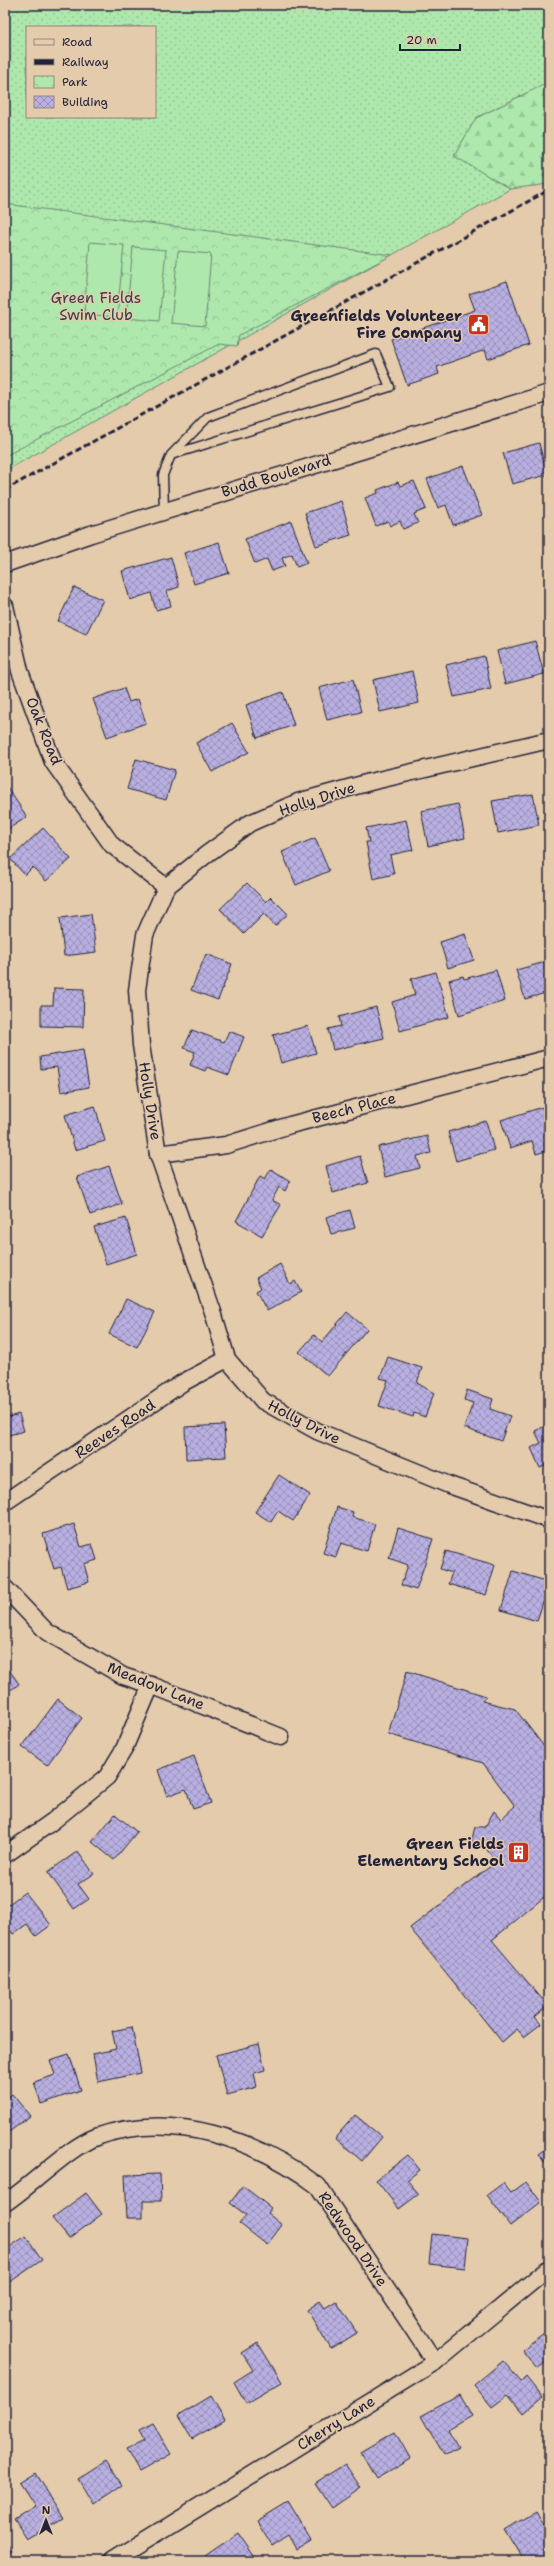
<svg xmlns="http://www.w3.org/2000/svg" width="554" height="2566" viewBox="0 0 554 2566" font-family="'Shantell Sans',sans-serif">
<defs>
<pattern id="grass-dots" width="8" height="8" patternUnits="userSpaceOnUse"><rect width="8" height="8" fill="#afe8ad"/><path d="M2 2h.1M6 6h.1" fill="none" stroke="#96c796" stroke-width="1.8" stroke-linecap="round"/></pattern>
<pattern id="forest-firs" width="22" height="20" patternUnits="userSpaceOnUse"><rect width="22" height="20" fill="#afe8ad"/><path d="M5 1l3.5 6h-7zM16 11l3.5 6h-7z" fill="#96c796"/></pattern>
<pattern id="park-crowns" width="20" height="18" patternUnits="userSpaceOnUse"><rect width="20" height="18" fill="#afe8ad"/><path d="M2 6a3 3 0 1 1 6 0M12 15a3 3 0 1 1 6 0" fill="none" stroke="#96c796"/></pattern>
<pattern id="building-cross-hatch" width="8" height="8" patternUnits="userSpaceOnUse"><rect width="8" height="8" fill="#b9b0e1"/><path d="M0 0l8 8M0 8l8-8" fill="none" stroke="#968fb8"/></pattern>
</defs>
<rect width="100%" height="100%" fill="#e4cbac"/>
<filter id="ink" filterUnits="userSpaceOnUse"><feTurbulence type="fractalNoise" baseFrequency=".025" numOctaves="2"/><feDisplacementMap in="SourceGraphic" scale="8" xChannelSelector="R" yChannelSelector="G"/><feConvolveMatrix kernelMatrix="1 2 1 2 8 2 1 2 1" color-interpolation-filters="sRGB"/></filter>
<g filter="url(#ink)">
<!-- grass -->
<path fill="url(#grass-dots)" stroke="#688574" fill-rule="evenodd" d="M5,5h544v77l-73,36 -21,38 55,33 -505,282zM27,27h128v90h-128z"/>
<!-- forest -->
<path fill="url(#forest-firs)" stroke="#688574" d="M549,82v102l-39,5 -56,-33 22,-38z"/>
<!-- park -->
<path fill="url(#park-crowns)" stroke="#688574" d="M5,204l387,51 -153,80 -2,11 -18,-2 -214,112z"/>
<!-- pitch -->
<g fill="#afe8ad" stroke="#688574">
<path d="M90,242l34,3 -7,72 -33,-3z"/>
<path d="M133,247l33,3 -7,71 -33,-3z"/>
<path d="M178,251l33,3 -6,72 -34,-3z"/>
</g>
<!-- building -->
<g fill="url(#building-cross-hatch)" stroke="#22223b">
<path d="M507,281l22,64 -41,14 -3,-9 -48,17 2,7 -32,11 -16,-46 84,-29 -6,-16z"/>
<path d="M539,443l8,32 -35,9 -9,-31z"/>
<path d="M463,466l19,49 -29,10 -7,-20 -8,3 -11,-29z"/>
<path d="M414,481l12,28 -12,5 4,9 -15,6 -3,-8 -10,5 -2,-5 -12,5 -11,-28 13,-5 -1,-3 21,-8 2,4z"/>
<path d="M341,501l10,34 -35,11 -11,-33z"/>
<path d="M291,521l16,42 -10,4 -5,-13 -10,4 3,8 -13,5 -5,-12 -12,5 -10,-25z"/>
<path d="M219,542l10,31 -35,11 -10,-31z"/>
<path d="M171,557l8,30 -12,4 4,15 -15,4 -5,-17 -21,7 -8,-29z"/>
<path d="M74,587l29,13 -17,34 -28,-13z"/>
<path d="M535,641l9,33 -39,10 -8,-33z"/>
<path d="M484,656l7,33 -37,8 -8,-32z"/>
<path d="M412,671l7,32 -39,9 -7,-32z"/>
<path d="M353,679l8,33 -34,8 -8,-32z"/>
<path d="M124,688l5,14 9,-3 8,24 -39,14 -14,-38z"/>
<path d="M283,692l11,33 -37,13 -11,-33z"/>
<path d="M232,723l17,29 -37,20 -16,-29z"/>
<path d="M136,759l39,11 -9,30 -39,-11z"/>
<path d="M5,784l22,33 -22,14z"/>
<path d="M533,794l6,31 -41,8 -6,-32z"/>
<path d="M458,804l7,34 -37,8 -7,-35z"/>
<path d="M406,820l7,30 -23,5 4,19 -21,5 -7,-37h3l-3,-14z"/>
<path d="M43,828l28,31 -25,22 -13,-14 -8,8 -15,-16z"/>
<path d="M315,838l14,33 -33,14 -14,-33z"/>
<path d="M247,883l19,19 5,-5 17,17 -13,12 -11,-12 -20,20 -24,-25z"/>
<path d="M91,914l5,38 -32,4 -4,-38z"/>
<path d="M465,934l9,26 -26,8 -8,-26z"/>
<path d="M206,954l26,10 -14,36 -27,-10z"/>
<path d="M549,961v31l-24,7 -9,-29z"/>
<path d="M496,970l9,31 -46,14 -10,-35 14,-4 1,3z"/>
<path d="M436,972l13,45 -49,14 -8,-29 23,-7 -4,-16z"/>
<path d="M54,988l30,1 -1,38 -42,-1v-21h12z"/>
<path d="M376,1007l8,31 -51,12 -5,-21 13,-3 -2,-9z"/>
<path d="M308,1026l8,27 -35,10 -8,-28z"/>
<path d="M192,1030l32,12 5,-11 15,6 -15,38 -22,-8 -2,4 -15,-6 5,-13 -11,-4z"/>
<path d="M83,1050l6,37 -28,5 -4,-25 -16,2 -1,-12z"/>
<path d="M549,1105v22l-4,1 4,22 -13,4 -4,-13 -22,7 -9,-28z"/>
<path d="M95,1106l10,35 -30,9 -10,-35z"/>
<path d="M486,1121l8,29 -38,11 -8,-29z"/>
<path d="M427,1136l4,17 -14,3 3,12 -35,9 -7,-30z"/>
<path d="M360,1156l8,27 -35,10 -7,-27z"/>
<path d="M109,1166l13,38 -32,11 -13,-38z"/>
<path d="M271,1169l19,12 -5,10 -6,-4 -7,13 9,5 -19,31 -26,-15 24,-45 5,3z"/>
<path d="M350,1210l5,18 -24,6 -5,-17z"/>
<path d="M126,1218l11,36 -31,10 -12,-37z"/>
<path d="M280,1264l10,20 5,-3 6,11 -34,19 -11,-20 5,-3 -5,-10z"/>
<path d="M126,1299l29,13 -18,35 -28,-13z"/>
<path d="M347,1312l20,17 -39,47 -29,-24 15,-17 8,7z"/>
<path d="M388,1357l34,11 -5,15 17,10 -9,24 -11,-4 -1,4 -34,-11 9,-26 -8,-2z"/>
<path d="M467,1390l26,9 -3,10 20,7 -9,25 -37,-13 9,-25 -9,-3z"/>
<path d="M5,1403l4,14 10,-3 5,17 -19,5z"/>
<path d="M549,1424v40l-9,4 -9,-20 10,-5 -6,-12z"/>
<path d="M224,1425l2,32 -40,2 -1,-32z"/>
<path d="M279,1475l31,20 -17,26 -15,-10 -7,11 -16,-10z"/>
<path d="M337,1507l16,5 -1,5 23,7 -8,27 -26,-8 -5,14 -13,-4z"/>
<path d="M74,1524l7,23 11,-3 5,16 -13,4 5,18 -22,6 -6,-21 -7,2 -11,-35z"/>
<path d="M398,1528l35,11 -17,51 -15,-5 7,-20 -19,-7z"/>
<path d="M446,1551l49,14 -9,30 -38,-11 4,-11 -12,-4z"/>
<path d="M513,1571l36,11v22l-6,-2 -6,19 -36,-11z"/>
<path d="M5,1664l14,20 -14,10z"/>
<path d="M407,1671l79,25 -4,5 33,8 34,44v140l-57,47 56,66 -13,11 6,7 -17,13 -7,-8 -15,13 -92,-114 86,-66 -14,-19h-11l4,-16h10l9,-16 7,8 14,-13 -32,-43 -95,-29z"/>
<path d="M58,1699l24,19 -35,47 -25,-18z"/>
<path d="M194,1756l17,47 -18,6 -7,-20 -19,7 -9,-26z"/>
<path d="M115,1814l22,18 -23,28 -22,-18z"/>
<path d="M78,1851l16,23 -16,10 11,15 -15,10 -26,-37z"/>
<path d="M25,1892l26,33 -15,11 -9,-12 -14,10 -8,-10v-17z"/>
<path d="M132,2027l9,46 -43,9 -5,-28 23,-5 -4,-18z"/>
<path d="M259,2044l6,26 -11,3 3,14 -30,8 -11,-40z"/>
<path d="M69,2054l12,36 -40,14 -7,-22 21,-7 -5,-15z"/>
<path d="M12,2094l18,22 -25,19v-35z"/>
<path d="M355,2115l27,22 -20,24 -27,-23z"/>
<path d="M549,2146v22l-11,-14z"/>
<path d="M408,2155l12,15 -13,10 12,14 -20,15 -23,-29z"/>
<path d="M160,2174l1,27h-18v17h-16l-2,-43z"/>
<path d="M526,2182l15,20 -31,24 -23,-31 16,-12 8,10z"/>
<path d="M243,2186l28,22 -4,5 15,12 -15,20 -28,-22 7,-8 -16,-12z"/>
<path d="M86,2193l16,21 -33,25 -17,-21z"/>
<path d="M432,2234l36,4 -3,30 -36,-4z"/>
<path d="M26,2236l16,24 -35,24 -2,-34z"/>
<path d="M320,2301l5,7 11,-7 21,32 -26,16 -24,-39z"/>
<path d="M549,2329v38l-4,-4 -8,6 -15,-19z"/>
<path d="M258,2343l24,39 -36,21 -12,-21 19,-12 -11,-17z"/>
<path d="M503,2361l18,21 5,-5 16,20 -19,16 -15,-18 -16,12 -18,-22z"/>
<path d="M460,2395l12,21 -24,14 10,18 -14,8 -23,-40z"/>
<path d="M211,2396l14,24 -33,19 -14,-23z"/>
<path d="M153,2424l18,30 -32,18 -13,-23 18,-9 -5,-9z"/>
<path d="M395,2432l15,26 -34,20 -15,-26z"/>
<path d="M106,2461l16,24 -29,19 -15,-25z"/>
<path d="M345,2464l16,24 -29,20 -17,-25z"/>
<path d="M36,2473l27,45 -36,21 -13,-20 21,-13 -15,-23z"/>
<path d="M288,2502l23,38 -15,9 -8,-14 -16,10 -15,-24z"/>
<path d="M536,2511l13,22v21l-13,7h-12l-19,-31z"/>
<path d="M238,2533l16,23 -7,5h-38l-4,-5z"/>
<path d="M5,2541l6,9 -6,4z"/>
</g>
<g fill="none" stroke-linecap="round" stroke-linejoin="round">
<defs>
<path id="lane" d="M164,511l-1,-36 8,-20 219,-68 -14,-33 -168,63 -37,38"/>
<g id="street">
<path d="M5,564l86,-30 458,-141"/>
<path d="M5,606l15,65 33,91 59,83 54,42"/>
<path d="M549,740l-179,42 -72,20 -48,21 -43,31 -41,33 -21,48 -8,55 4,55 17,109 55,158 14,47 36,42 54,30 132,54 100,35"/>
<path d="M158,1154l68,-9 64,-20 259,-67"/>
<path d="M5,1502l177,-119 45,-24"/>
<path d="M5,1588l42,44 76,44 28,9 130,52"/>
<path d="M5,1855l48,-34 54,-44 17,-28 27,-64"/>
<path d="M5,2203c26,-17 64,-56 91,-66 77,-27 160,2 222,49l117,176"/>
<path d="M112,2561l323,-199 114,-94"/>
</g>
</defs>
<!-- lane casing -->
<use href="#lane" stroke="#22223b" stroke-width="11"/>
<!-- street casing -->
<use href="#street" stroke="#22223b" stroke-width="19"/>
<!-- lane -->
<use href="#lane" stroke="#e4cbac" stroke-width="8"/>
<!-- street -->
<use href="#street" stroke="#e4cbac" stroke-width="16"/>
<!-- rail -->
<path stroke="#22223b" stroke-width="3" stroke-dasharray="6 3" stroke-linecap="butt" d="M5,490l544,-300"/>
</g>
</g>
<!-- icons -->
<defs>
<symbol id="civic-square" viewBox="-11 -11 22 22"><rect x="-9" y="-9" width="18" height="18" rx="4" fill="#c8321e" stroke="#e4cbac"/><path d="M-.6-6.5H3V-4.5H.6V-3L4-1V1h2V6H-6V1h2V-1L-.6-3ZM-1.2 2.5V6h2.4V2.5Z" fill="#fff"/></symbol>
<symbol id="building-square" viewBox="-11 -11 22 22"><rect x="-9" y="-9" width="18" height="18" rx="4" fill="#c8321e" stroke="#e4cbac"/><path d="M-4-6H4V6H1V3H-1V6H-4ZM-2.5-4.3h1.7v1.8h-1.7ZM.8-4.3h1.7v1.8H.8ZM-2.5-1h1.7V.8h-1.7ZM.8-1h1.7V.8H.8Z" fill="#fff"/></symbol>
</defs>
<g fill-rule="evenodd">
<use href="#civic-square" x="466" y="312" width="25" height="25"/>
<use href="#building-square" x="506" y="1840" width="25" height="25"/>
</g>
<g text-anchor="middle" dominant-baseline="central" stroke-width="3" stroke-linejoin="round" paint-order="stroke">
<!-- park labels -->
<g font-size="15" fill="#37404c" stroke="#e4cbac">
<text x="96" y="298">Green Fields<tspan x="96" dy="17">Swim Club</tspan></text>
</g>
<!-- poi labels -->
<g font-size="15" font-weight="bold" fill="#22223b" stroke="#e4cbac" text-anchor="end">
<text x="462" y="316">Greenfields Volunteer<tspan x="462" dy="17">Fire Company</tspan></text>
<text x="504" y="1844">Green Fields<tspan x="504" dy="17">Elementary School</tspan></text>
</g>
<!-- street labels -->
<g font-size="15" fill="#22223b" stroke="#e4cbac">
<text transform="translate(276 476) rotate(-17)">Budd Boulevard</text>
<text transform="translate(44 731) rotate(68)">Oak Road</text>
<text transform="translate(317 799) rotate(-18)">Holly Drive</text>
<text transform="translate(150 1101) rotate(81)">Holly Drive</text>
<text transform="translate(354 1108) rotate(-14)">Beech Place</text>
<text transform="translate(304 1422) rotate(27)">Holly Drive</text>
<text transform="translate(115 1429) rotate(-34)">Reeves Road</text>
<text transform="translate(156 1686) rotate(22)">Meadow Lane</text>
<text transform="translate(353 2239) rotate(56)">Redwood Drive</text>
<text transform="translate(336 2423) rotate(-32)">Cherry Lane</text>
</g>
</g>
<!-- margin -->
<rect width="554" height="2566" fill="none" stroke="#e4cbac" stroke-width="20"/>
<rect x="10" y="10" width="534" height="2546" fill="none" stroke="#22223b" stroke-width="1.5" filter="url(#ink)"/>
<!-- legend -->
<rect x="26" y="26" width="130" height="92" fill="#e4cbac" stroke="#96877f"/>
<rect x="34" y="39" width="20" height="6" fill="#e4cbac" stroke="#96877f"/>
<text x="62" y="46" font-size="12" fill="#22223b">Road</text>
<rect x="34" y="59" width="20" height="6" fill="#22223b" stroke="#96877f"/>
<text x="62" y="66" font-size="12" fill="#22223b">Railway</text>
<rect x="34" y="76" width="20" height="12" fill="url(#park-crowns)" stroke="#96877f"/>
<text x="62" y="86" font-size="12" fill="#22223b">Park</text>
<rect x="34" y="96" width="20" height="12" fill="url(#building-cross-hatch)" stroke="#96877f"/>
<text x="62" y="106" font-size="12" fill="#22223b">Building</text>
<!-- north arrow -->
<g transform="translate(46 2520)" stroke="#e4cbac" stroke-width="3" paint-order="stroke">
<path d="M0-3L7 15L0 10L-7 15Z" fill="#22223b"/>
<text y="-6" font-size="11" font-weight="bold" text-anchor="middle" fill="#22223b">N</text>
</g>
<!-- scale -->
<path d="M400 44v6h60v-6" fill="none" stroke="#22223b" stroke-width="2"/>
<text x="406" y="44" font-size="12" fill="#22223b" stroke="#e4cbac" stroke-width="3" paint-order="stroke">20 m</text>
</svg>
